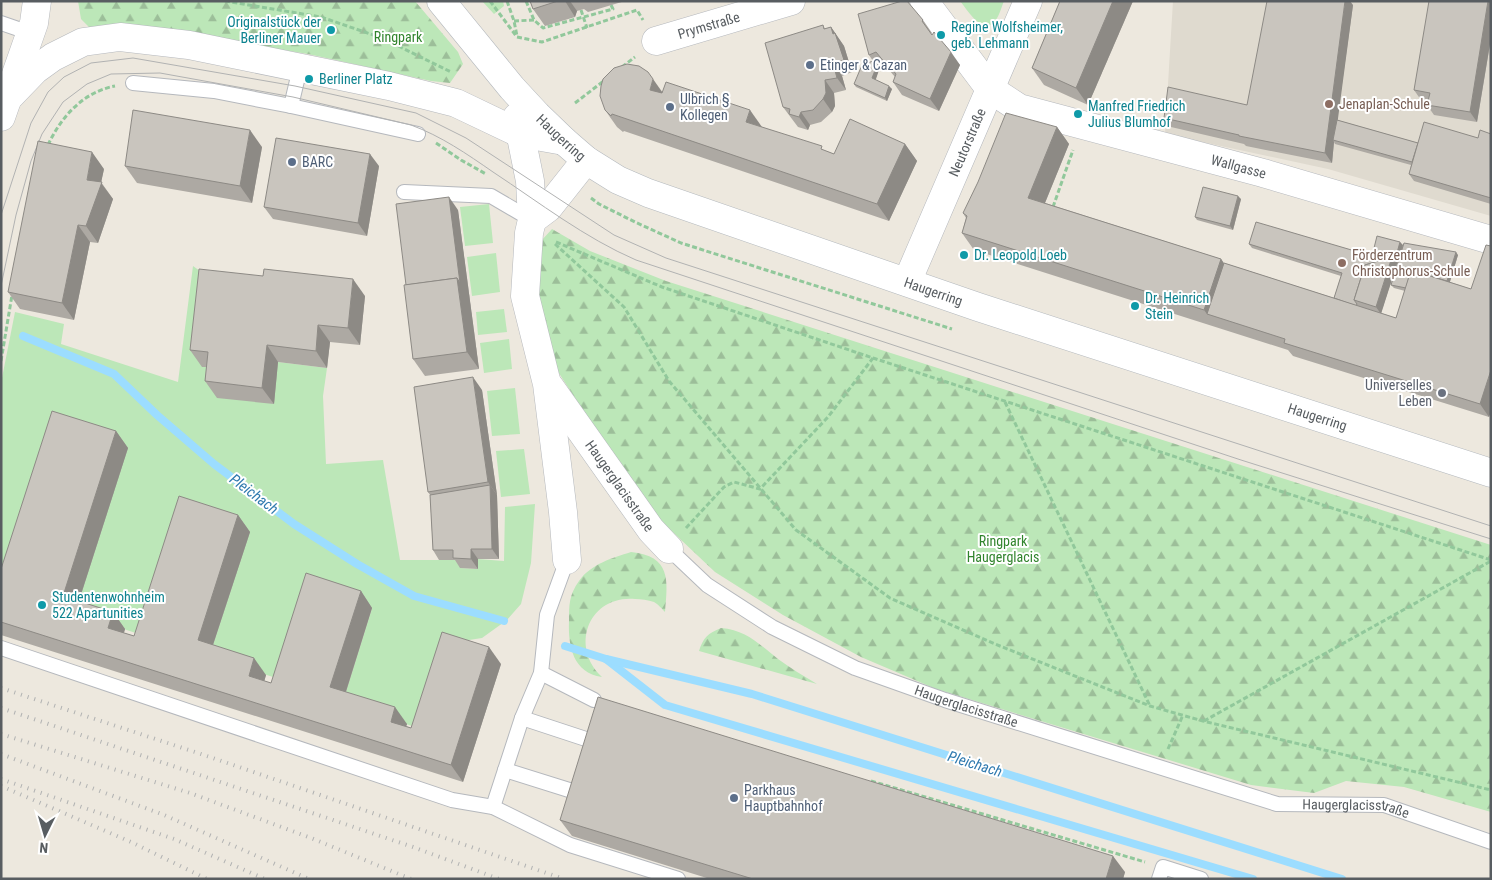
<svg xmlns="http://www.w3.org/2000/svg" width="1492" height="880" viewBox="0 0 1492 880" font-family="'Roboto Condensed',sans-serif">
<defs>
<pattern id="forest-firs" width="22" height="20" patternUnits="userSpaceOnUse" patternTransform="scale(1.25)"><rect width="22" height="20" fill="#bce7b8"/><path d="M5 1l3.5 6h-7zM16 11l3.5 6h-7z" fill="#9cbe99"/></pattern>
</defs>
<rect width="100%" height="100%" fill="#ede8de"/>
<!-- education -->
<path fill="#dfdacf" d="M1173,1h318v215l-163,-47 -163,-35z"/>
<!-- green -->
<g fill="#bce7b8">
<path d="M482,1h21l1,5 -10,8z"/>
<path d="M960,1h44c-3,7 -5,17 -11,22 -12,11 -26,-14 -33,-22z"/>
<path d="M489,204l4,39 -28,3 -5,-39z"/>
<path d="M496,253l4,39 -28,4 -5,-39z"/>
<path d="M193,266l18,13 67,83 49,6 -4,28 3,68 57,-4 17,100h60v8l18,1v-10l26,2 1,-54 30,-3 -4,59 -10,41 -14,16 -25,18 -26,4 -28,89 -86,-27 30,-96 -83,74 -80,-25 40,-124 -98,105 -76,-25 -74,-12v-218l14,-71 49,12 -3,20 117,38z"/>
<path d="M504,309l3,23 -29,3 -2,-23z"/>
<path d="M509,339l3,30 -28,4 -4,-30z"/>
<path d="M515,388l5,46 -28,2 -5,-45z"/>
<path d="M524,449l6,45 -29,3 -5,-46z"/>
</g>
<!-- forest -->
<g fill="url(#forest-firs)">
<path d="M78,1h337l43,51 5,12 -13,19 -19,-2 -123,-27 -87,-14 -130,-11 -10,-10z"/>
<path d="M552,229l38,22 76,30 825,264v267l-87,-25 -58,-6 -32,12 -63,-8 -315,-96 -75,-32 -78,-42 -68,-43 -55,-52 -63,-88 -44,-68 -14,-66 2,-57z"/>
<path d="M631,552c40,4 37,28 34,60 -3,-3 -7,-8 -11,-10 -6,-2 -13,-3 -19,-3 -46,-4 -66,47 -33,78 -29,-4 -34,-31 -33,-56 0,-16 0,-26 10,-40 12,-17 33,-23 52,-29z"/>
<path d="M721,628c25,2 38,16 57,31 12,9 26,17 39,25l-118,-33c4,-13 9,-18 22,-23z"/>
</g>
<g fill="none" stroke-linecap="round" stroke-linejoin="round">
<!-- stream -->
<g stroke="#9cddff" stroke-width="8">
<path d="M23,336l91,38 43,41 57,49 80,60 63,40 57,32 90,25"/>
<path d="M565,646l41,13 59,46 588,174"/>
<path d="M606,659l146,35 590,185"/>
</g>
<defs>
<g id="service">
<path d="M1,23l29,10"/>
<path d="M133,83l81,8 77,15 127,28"/>
<path d="M291,106l9,-38"/>
<path d="M404,192l87,4 41,24"/>
<path id="s1" d="M669,549l38,36 65,42 83,41 90,32 332,104 107,1 107,37"/>
<path d="M1,648l451,152 41,7 77,38 108,34"/>
<path d="M541,673l53,27"/>
<path d="M522,718l79,26"/>
<path d="M505,770l80,25"/>
<path d="M493,807l29,-89 19,-45 6,-58 20,-55"/>
<path d="M1159,879l4,-12 38,12"/>
</g>
<g id="minor">
<path id="s2" d="M924,1l66,88 29,19 244,65 228,67"/>
<path id="s3" d="M656,41l135,-40"/>
<path d="M8,98l27,-28 18,-13 30,-15 37,-5 69,8 200,41 67,17 63,30 45,8"/>
<path d="M1,117l33,-94 3,-22"/>
<path d="M517,117l13,64 2,39 -3,13 -4,63 22,88 16,128 4,48"/>
<path d="M532,220l16,-12 38,-48"/>
<path id="s4" d="M907,282l121,-281"/>
<path id="s5" d="M550,387l101,143 18,19"/>
</g>
<g id="secondary">
<path id="s6" d="M441,1l71,87 25,27 27,26 22,19 32,20 30,13 330,114 513,166"/>
</g>
</defs>
<!-- service casing -->
<use href="#service" stroke="#b5b8bd" stroke-width="16"/>
<!-- minor casing -->
<use href="#minor" stroke="#b5b8bd" stroke-width="29"/>
<!-- secondary casing -->
<use href="#secondary" stroke="#b3b8bd" stroke-width="29"/>
<!-- path -->
<g stroke="#91c89b" stroke-width="3" stroke-dasharray="5 2.5" stroke-linecap="butt">
<path d="M225,1l96,16 61,21 69,34"/>
<path d="M490,1l27,36 25,5 95,-32 6,10"/>
<path d="M507,1l7,20 3,15"/>
<path d="M526,1l8,19 9,8 70,-19 -2,-4"/>
<path d="M581,10l6,18"/>
<path d="M514,21l20,-1"/>
<path d="M622,67l13,-10"/>
<path d="M575,103l30,-23"/>
<path d="M436,143l25,17 25,14"/>
<path d="M48,145c13,-28 35,-53 67,-59"/>
<path d="M591,198l8,6 36,18 46,21 271,86"/>
<path d="M1053,207l20,-57"/>
<path d="M556,242l106,45 211,71 618,202"/>
<path d="M555,244l69,63 45,74 127,149 94,68 105,46 155,62 53,15 288,69"/>
<path d="M1,361l11,-66"/>
<path d="M1005,402l145,304"/>
<path d="M686,528l38,-41 10,-5 26,7 68,-72 45,-59"/>
<path d="M1204,721l287,-160"/>
<path d="M1168,749l15,-34"/>
<path d="M871,781l274,81"/>
</g>
<!-- service -->
<use href="#service" stroke="#fff" stroke-width="14"/>
<!-- minor -->
<use href="#minor" stroke="#fff" stroke-width="28"/>
<!-- secondary -->
<use href="#secondary" stroke="#fff" stroke-width="28"/>
<!-- tram -->
<g stroke="#b1b2b2" stroke-width="1">
<path d="M1,215l30,-92 17,-31 16,-15 27,-14 42,-5 162,28 121,27 50,25 148,97 52,23 825,268"/>
<path d="M1,286l15,-71 15,-54 11,-27 21,-32 24,-18 24,-10 49,-1 133,24 118,28c30,11 56,29 82,47 47,31 92,66 143,88l605,200 250,79"/>
</g>
<!-- rail -->
<g stroke="#b1b2b2" stroke-width="4" stroke-dasharray="1 6" stroke-linecap="butt">
<path d="M1,688l209,69 354,122"/>
<path d="M1,708l412,139 86,32"/>
<path d="M1,734l189,59 121,45 100,41"/>
<path d="M1,754l163,61 145,64"/>
<path d="M1,779l173,60 91,40"/>
<path d="M1,786l130,56 76,37"/>
</g>
</g>
<!-- wall -->
<g fill="#ada9a3" fill-rule="evenodd">
<path d="M530,1h95l-37,11 -4,-3 -7,2 -2,6 -30,9 -12,-17z"/>
<path d="M1060,1h73l-45,104 -44,-20 -12,-17z"/>
<path d="M1491,1v37l-14,84 -43,-7 -7,-10 1,-4 -7,-1 -7,-10z"/>
<path d="M1353,5l-16,115 81,23 60,-5 13,-4v70l-77,-23 -5,-7 2,-9 -76,-21 -1,-2 -2,21 -86,-17 -2,-2 -73,-17 -7,-9 83,-13z"/>
<path d="M923,20l9,13 -1,1 29,31 -21,46 -37,-16 -9,-13 2,-5 -10,-12 -5,2 -5,13 17,9 -5,12 -31,-14 -2,-3 19,-23 -4,-6z"/>
<path d="M823,25l2,4 6,-2 13,19 8,26 -10,4 4,14 -12,3 1,13 -3,6 -11,10 -11,3 -2,5 -10,-3 -15,-20z"/>
<path d="M662,92l100,35 72,27 71,-10 12,17 -28,60 -265,-90 -1,1 -6,-5 -12,-17z"/>
<path d="M1057,127l12,17 -24,59 176,56 3,4 110,35 7,-22 -89,-28 -3,-4 123,12 31,-11 55,10 -8,27 21,7 20,-43v165l-2,6 -196,-61 -5,-6 -314,-100 -12,-17 4,-15 -3,-5zM1402,248l-11,37 3,3 11,3 -9,27 -15,-5z"/>
<path d="M262,147l-10,56 -115,-20 -12,-17z"/>
<path d="M379,166l-12,70 -94,-17 -9,-12z"/>
<path d="M104,169l-3,13 12,17 -15,44 -8,-1 -16,78 -54,-11 -12,-17z"/>
<path d="M1241,199l-8,31 -36,-10 -2,-3z"/>
<path d="M458,210l21,159 -54,7 -12,-17 -7,-74z"/>
<path d="M365,296l-5,49 -30,-3 -3,26 -49,-6 -4,42 -57,-6 -12,-17 2,-14h-5l-12,-17z"/>
<path d="M482,390l15,105 2,64h-21v10l-18,-1 -5,-8h-16l-6,-10 -3,-55 -2,-3z"/>
<path d="M116,431l12,17 -49,153 34,11 12,17 -1,4 10,3 104,-121 12,17 -37,113 53,30 -2,6 7,2 90,-92 11,17 -26,84 61,32 -1,2 5,2 90,-64 -38,118 -462,-147v-66z"/>
<path d="M560,820l565,52 -2,7h-413l-138,-43z"/>
</g>
<!-- shaded-wall -->
<g fill="#8d8a85">
<path d="M565,1h5l7,10 -2,6z"/>
<path d="M1113,1h20l-45,104 -12,-17z"/>
<path d="M1345,1h5l3,4 -18,136 -2,-1 1,2 -2,21 -7,-10z"/>
<path d="M1488,1h3v37l-14,84 -7,-10z"/>
<path d="M831,27l13,19 8,26 -8,-12 -11,-26z"/>
<path d="M951,52l9,13 -21,46 -9,-12z"/>
<path d="M833,63l9,13 4,14 -9,-12z"/>
<path d="M878,63l2,4 -5,15 -3,-4z"/>
<path d="M653,79l12,17 -15,-6z"/>
<path d="M825,80l9,13 1,13 -3,6 -9,-13z"/>
<path d="M889,86l3,3 -5,12 -2,-3z"/>
<path d="M750,110l12,17 -16,-5z"/>
<path d="M801,112l9,13 -2,5 -9,-13z"/>
<path d="M1057,127l12,17 -29,71 -12,-17z"/>
<path d="M250,130l12,17 -10,56 -12,-17z"/>
<path d="M905,144l12,17 -28,60 -12,-17z"/>
<path d="M92,152l12,17 -3,14 12,16 -15,44 -12,-17 1,-46z"/>
<path d="M370,154l9,12 -12,70 -9,-13z"/>
<path d="M1238,196l3,3 -8,31 -3,-4z"/>
<path d="M449,197l9,13 21,159 -12,-17 -10,-74z"/>
<path d="M78,225l12,17 -16,78 -12,-17z"/>
<path d="M1400,242l3,3 -22,69 -5,-7 16,-50z"/>
<path d="M1456,252l2,3 -11,36 -2,-3z"/>
<path d="M1221,259l11,17 -25,38 -3,-4z"/>
<path d="M353,279l12,17 -5,49 -12,-17z"/>
<path d="M318,325l12,17 -3,26 -11,-17z"/>
<path d="M267,345l11,17 -4,42 -12,-16z"/>
<path d="M1491,370v41l-2,6 -9,-13z"/>
<path d="M473,377l9,13 15,105 -9,-13z"/>
<path d="M116,431l12,17 -53,165 -12,-17z"/>
<path d="M490,485l7,10 2,64 -7,-10z"/>
<path d="M238,515l12,17 -41,125 -11,-17z"/>
<path d="M471,549l7,10v10l-7,-10z"/>
<path d="M361,591l11,17 -30,96 -12,-17z"/>
<path d="M113,612l12,17 -5,16 -12,-17z"/>
<path d="M489,647l12,17 -38,118 -12,-17z"/>
<path d="M254,658l12,17 -5,18 -12,-17z"/>
<path d="M395,707l12,17 -5,15 -11,-17z"/>
<path d="M1113,856l12,16 -2,7h-17z"/>
</g>
<!-- building -->
<g fill="#c9c5be" stroke="#8d8a85">
<path d="M530,1h28l-25,8z"/>
<path d="M902,1h5l16,19 -1,1 10,14 2,-3 17,20 -21,47 -37,-17 3,-8 -5,-6 -1,1 -14,-17 -7,3 -11,-41z"/>
<path d="M1060,1h53l-37,87 -44,-20z"/>
<path d="M1267,1h78l-20,152 -86,-17v-1l-75,-17 4,-31 79,18z"/>
<path d="M1429,1h59l-18,111 -43,-7 3,-12 -16,-3z"/>
<path d="M823,25l1,4 7,-2 2,7 2,-1 9,27 -11,3 4,15 -12,2 1,13 -3,6 -10,11 -12,2 -2,5 -10,-3 1,-5 -7,-2 -18,-64z"/>
<path d="M873,61l2,3 3,-1 -6,15 17,8 -4,12 -31,-14 8,-19z"/>
<path d="M627,64l12,2 9,6 5,7 -3,11 12,3 4,-11 84,28 -4,12 76,24 -1,3 13,5 16,-35 55,25 -28,60 -265,-90 -1,2 -6,-6 -5,-14 1,-10 2,-7 11,-11z"/>
<path d="M133,110l117,20 -10,56 -115,-20z"/>
<path d="M1006,113l51,14 -29,71 193,61 -17,51 -242,-77 5,-17 -4,-3 15,-31z"/>
<path d="M1337,120l81,23 -6,19 -79,-22z"/>
<path d="M1424,122l54,16 2,-8 11,4v64l-82,-24z"/>
<path d="M276,138l94,16 -12,69 -94,-16z"/>
<path d="M38,141l54,11 -5,28 15,2 -16,44 -8,-1 -16,78 -54,-11z"/>
<path d="M1203,187l35,9 -8,30 -35,-9z"/>
<path d="M449,197l11,86 -3,-5 -51,7 -10,-81z"/>
<path d="M1256,222l116,34 5,-20 23,6 -5,18 -3,-3 -27,8 -11,35 3,4 -1,2 -22,-8 8,-25 -93,-29z"/>
<path d="M1404,243l52,9 -9,29 -36,-11 -5,18 -15,-3z"/>
<path d="M1486,245l5,1v124l-11,34 -196,-61 1,-4 -78,-25 17,-51 172,55 15,-48 60,19z"/>
<path d="M1392,257l-16,50 -22,-7 11,-35z"/>
<path d="M199,269l64,7 1,-7 89,10 -5,49 -30,-3 -2,26 -49,-6 -5,43 -57,-7 3,-29 -18,-2z"/>
<path d="M457,278l10,74 -54,7 -9,-74z"/>
<path d="M473,377l15,105 -60,10 -14,-105z"/>
<path d="M52,411l64,20 -53,165 50,16 -5,16 26,8 45,-140 59,19 -40,125 56,18 -5,18 22,7 35,-110 55,18 -31,96 65,20 -4,15 20,6 31,-96 47,15 -38,118 -450,-143v-53z"/>
<path d="M490,485l2,64h-21v10l-18,-1v-8h-20l-3,-55z"/>
<path d="M598,697l515,159 -7,23h-353l-193,-59z"/>
</g>
<!-- markers -->
<g fill="#0f9aa8" stroke="#fff" stroke-width="2">
<circle cx="331" cy="30" r="5"/>
<circle cx="941" cy="35" r="5"/>
<circle cx="309" cy="79" r="5"/>
<circle cx="1078" cy="114" r="5"/>
<circle cx="964" cy="255" r="5"/>
<circle cx="1135" cy="306" r="5"/>
<circle cx="42" cy="605" r="5"/>
</g>
<g fill="#5c6f8a" stroke="#fff" stroke-width="2">
<circle cx="810" cy="65" r="5"/>
<circle cx="670" cy="107" r="5"/>
<circle cx="292" cy="162" r="5"/>
<circle cx="734" cy="798" r="5"/>
</g>
<g fill="#8d6e63" stroke="#fff" stroke-width="2">
<circle cx="1329" cy="104" r="5"/>
<circle cx="1342" cy="263" r="5"/>
</g>
<circle fill="#6b7280" stroke="#fff" stroke-width="2" cx="1442" cy="393" r="5"/>
<g text-anchor="middle" dominant-baseline="central" stroke-width="4" stroke-linejoin="round" paint-order="stroke">
<!-- culture labels -->
<g font-size="14" fill="#0d838f" stroke="#fff" text-anchor="start">
<text x="321" y="22" text-anchor="end">Originalstück der<tspan x="321" dy="16">Berliner Mauer</tspan></text>
<text x="951" y="27">Regine Wolfsheimer,<tspan x="951" dy="16">geb. Lehmann</tspan></text>
<text x="319" y="79">Berliner Platz</text>
<text x="1088" y="106">Manfred Friedrich<tspan x="1088" dy="16">Julius Blumhof</tspan></text>
<text x="974" y="255">Dr. Leopold Loeb</text>
<text x="1145" y="298">Dr. Heinrich<tspan x="1145" dy="16">Stein</tspan></text>
<text x="52" y="597">Studentenwohnheim<tspan x="52" dy="16">522 Apartunities</tspan></text>
</g>
<!-- street labels -->
<g font-size="14" fill="#585d61" stroke="#fff">
<text stroke="none"><textPath href="#s3" startOffset="55">Prymstraße</textPath></text>
<text stroke="none"><textPath href="#s6" startOffset="182">Haugerring</textPath></text>
<text stroke="none"><textPath href="#s4" startOffset="152">Neutorstraße</textPath></text>
<text stroke="none"><textPath href="#s2" startOffset="372">Wallgasse</textPath></text>
<text stroke="none"><textPath href="#s6" startOffset="588">Haugerring</textPath></text>
<text stroke="none"><textPath href="#s6" startOffset="992">Haugerring</textPath></text>
<text stroke="none"><textPath href="#s5" startOffset="121">Haugerglacisstraße</textPath></text>
<text stroke="none"><textPath href="#s1" startOffset="340">Haugerglacisstraße</textPath></text>
<text stroke="none"><textPath href="#s1" startOffset="745">Haugerglacisstraße</textPath></text>
</g>
<!-- park labels -->
<g font-size="14" fill="#31842d" stroke="#fff">
<text x="398" y="37">Ringpark</text>
<text x="1003" y="541">Ringpark<tspan x="1003" dy="16">Haugerglacis</tspan></text>
</g>
<!-- service labels -->
<g font-size="14" fill="#4e5e75" stroke="#fff" text-anchor="start">
<text x="820" y="65">Etinger &amp; Cazan</text>
<text x="680" y="99">Ulbrich §<tspan x="680" dy="16">Kollegen</tspan></text>
<text x="302" y="162">BARC</text>
<text x="744" y="790">Parkhaus<tspan x="744" dy="16">Hauptbahnhof</tspan></text>
</g>
<!-- education labels -->
<g font-size="14" fill="#785e54" stroke="#fff" text-anchor="start">
<text x="1339" y="104">Jenaplan-Schule</text>
<text x="1352" y="255">Förderzentrum<tspan x="1352" dy="16">Christophorus-Schule</tspan></text>
</g>
<!-- worship labels -->
<g font-size="14" fill="#5b616d" stroke="#fff" text-anchor="end">
<text x="1432" y="385">Universelles<tspan x="1432" dy="16">Leben</tspan></text>
</g>
<!-- water labels -->
<g font-size="15" font-style="italic" fill="#307aaf" stroke="#fff">
<text transform="translate(254 494) rotate(37)">Pleichach</text>
<text transform="translate(975 764) rotate(17)">Pleichach</text>
</g>
</g>
<!-- border -->
<rect width="1492" height="880" fill="none" stroke="#585d61" stroke-width="5"/>
<!-- north arrow -->
<g transform="translate(45 835) rotate(185)" stroke="#ffffff" stroke-width="4" paint-order="stroke">
<path d="M0-4L9 19L0 12L-9 19Z" fill="#585d61"/>
<text y="-8" font-size="14" font-weight="bold" text-anchor="middle" fill="#585d61">N</text>
</g>
</svg>
